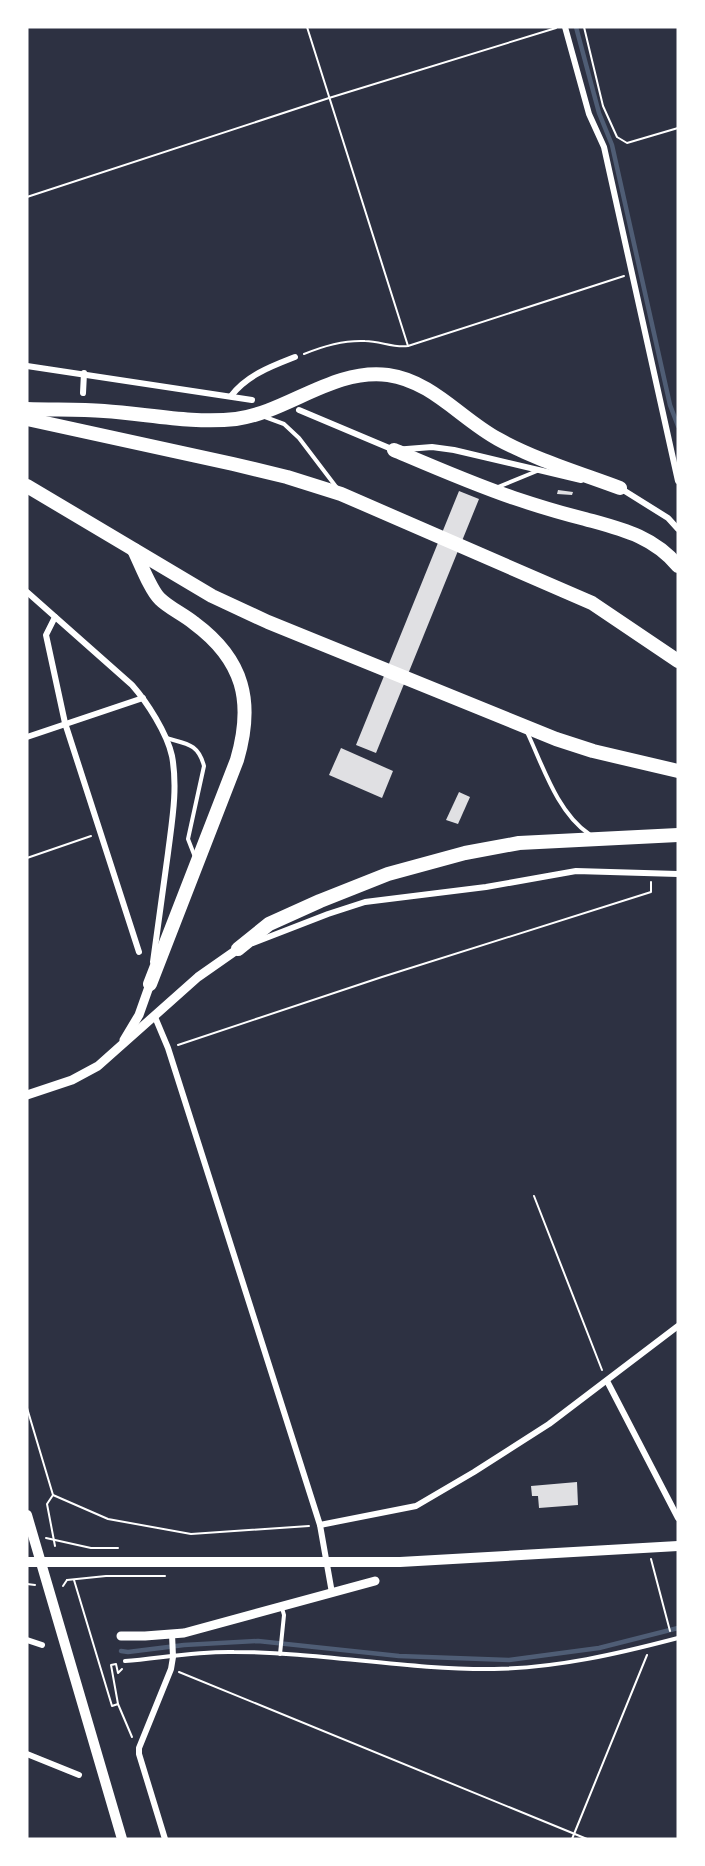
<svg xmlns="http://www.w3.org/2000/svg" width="705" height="1866" viewBox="0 0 705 1866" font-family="Signika,sans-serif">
<rect width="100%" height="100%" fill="#2d3142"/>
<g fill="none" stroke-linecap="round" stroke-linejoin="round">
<!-- stream -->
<g stroke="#4f5d75" stroke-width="4.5">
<path d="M576,27l23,86 13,32 58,260 8,21"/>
<path d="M121,1651l7,1 56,-7 74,-4 141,15 110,4 90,-12 79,-20"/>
</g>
</g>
<!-- building -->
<g fill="#e0e0e3">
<path d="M558,490l15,2 -1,3 -15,-1z"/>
<path d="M459,491l20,8 -103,254 -20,-8z"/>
<path d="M341,748l52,23 -11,27 -53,-23z"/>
<path d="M459,792l11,5 -12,27 -12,-4z"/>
<path d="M577,1482l1,23 -39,3 -1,-12h-6l-1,-10z"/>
</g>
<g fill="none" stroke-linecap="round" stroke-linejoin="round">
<!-- path -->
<g stroke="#fff" stroke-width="2">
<path d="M307,27l101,319"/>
<path d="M584,27l19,79 14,31 10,6 51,-15"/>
<path d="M27,197l302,-99 227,-70"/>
<path d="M304,354c19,-8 40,-14 61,-13 15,0 28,7 43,5l216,-70"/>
<path d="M27,858l64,-22"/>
<path d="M178,1045l204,-68 269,-85v-10"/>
<path d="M534,1196l68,174"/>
<path d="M27,1408l26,87 55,24 83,15 118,-8"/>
<path d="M53,1495l-6,9 8,42"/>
<path d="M46,1538l45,10h27"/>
<path d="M651,1559l19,72"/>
<path d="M67,1580l39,-4h59"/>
<path d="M74,1580l38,126 6,-2 14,33"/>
<path d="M27,1584l8,1"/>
<path d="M63,1586l4,-6"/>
<path d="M179,1672l408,167"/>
<path d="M118,1704l-7,-39 5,-1 2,9 4,-4"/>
<path d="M572,1839l75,-184"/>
</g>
<!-- service -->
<g stroke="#fff" stroke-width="4">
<path d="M265,417l19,7 15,14 38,50"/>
<path d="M498,487l39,-16"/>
<path d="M527,732c16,34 30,80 62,102"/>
<path d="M166,738c20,6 32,5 38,28l-16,73 7,18"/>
<path d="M280,1654l4,-39 -2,-7"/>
<path d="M125,1661c36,-3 73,-10 109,-9 87,0 173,18 260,17 63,-1 123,-15 184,-31"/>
</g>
<!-- minor -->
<g stroke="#fff" stroke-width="6">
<path d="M565,27l24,87 15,33 74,334"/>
<path d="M27,366l225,34"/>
<path d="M83,393l1,-20"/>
<path d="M231,396c16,-21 41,-30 64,-39"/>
<path d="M299,410l95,40 38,-3 22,3 127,30"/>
<path d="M620,488l48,30 10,11"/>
<path d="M27,592l105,93c15,17 35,48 40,71 6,32 0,65 -4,97 -5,36 -10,73 -15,109"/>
<path d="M55,617l-9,18 19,88 74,229"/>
<path d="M27,737l116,-39"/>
<path d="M253,943l75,-29 37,-12 121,-15 90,-16 102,3"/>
<path d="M155,1017l13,31 152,477 12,68"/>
<path d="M607,1381l71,137"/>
<path d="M320,1525l96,-19 58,-34 75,-48 129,-98"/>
<path d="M27,1640l15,5"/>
<path d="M27,1754l52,21"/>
<path d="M165,1839l-26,-85v-6l32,-79 2,-12 -1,-23"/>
</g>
<!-- tertiary -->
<g stroke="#fff" stroke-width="9">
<path d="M124,1040l15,-25 11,-31"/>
<path d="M27,1095l45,-15 26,-14 100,-89 40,-28"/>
<path d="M121,1636h24l39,-3 191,-52"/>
</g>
<!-- primary -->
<g stroke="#fff" stroke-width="10">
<path d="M27,1515l95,324"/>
<path d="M27,1562h373l278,-16"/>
</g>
<!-- motorway -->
<g stroke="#fff" stroke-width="14">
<path d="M27,409c26,1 52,0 77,2 44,3 89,13 132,8 52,-7 97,-51 152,-44 44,6 73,44 110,64 38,21 82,34 122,49"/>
<path d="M27,419l206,45 54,13 54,17 251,109 86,58"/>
<path d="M394,450c40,17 79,34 120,48 24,8 47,15 71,21 36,10 68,17 93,47"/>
<path d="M27,486l185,110 56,26 288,117 37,12 85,20"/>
<path d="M134,550c6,12 17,41 26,49 9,9 23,15 34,24 50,37 60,79 43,137l-87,224"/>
<path d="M238,949l31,-25 51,-23 68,-27 77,-21 54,-10 159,-8"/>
</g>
</g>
<!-- border -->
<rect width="705" height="1866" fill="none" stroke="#ffffff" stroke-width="57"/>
</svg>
